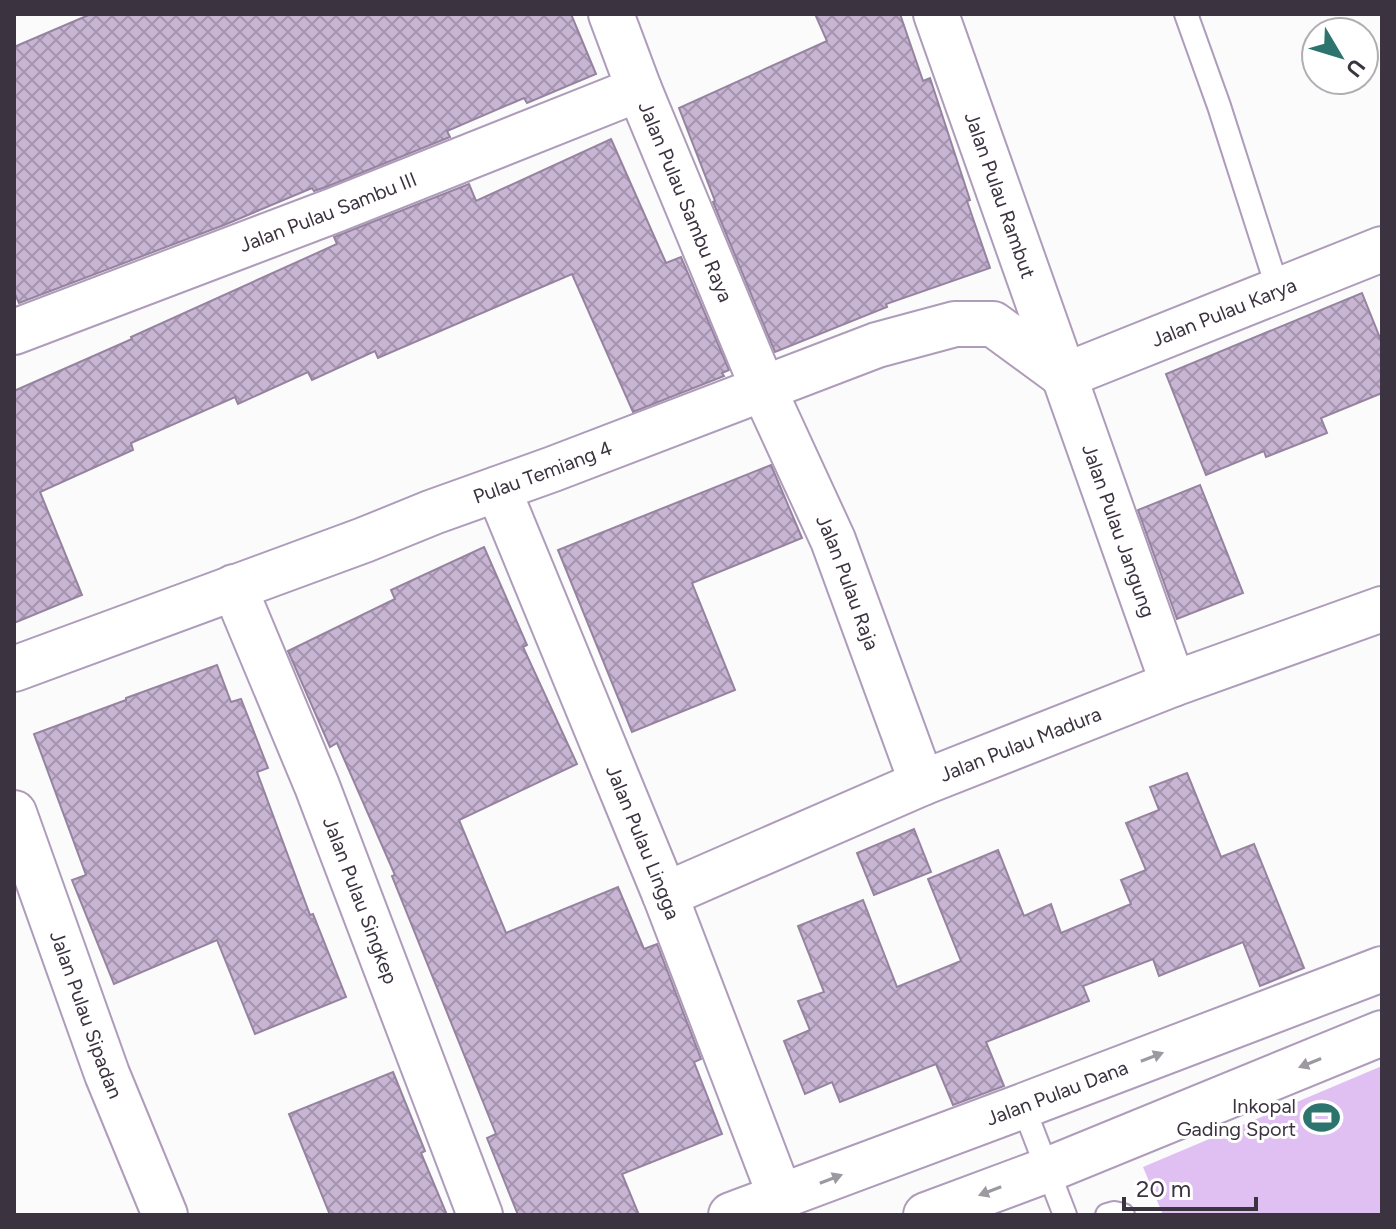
<svg xmlns="http://www.w3.org/2000/svg" width="1396" height="1229" viewBox="0 0 1396 1229" font-family="Figtree,sans-serif">
<defs>
<pattern id="building-cross-hatch" width="8" height="8" patternUnits="userSpaceOnUse" patternTransform="scale(2)"><rect width="8" height="8" fill="#c8b5d4"/><path d="M0 0l8 8M0 8l8-8" fill="none" stroke="#a494ad"/></pattern>
</defs>
<rect width="100%" height="100%" fill="#fbfbfb"/>
<!-- green -->
<path fill="#e0bff3" d="M1382,1066v149h-219l-20,-48z"/>
<!-- building -->
<g fill="url(#building-cross-hatch)" stroke="#9583a0" stroke-width="2">
<path d="M91,14h480l25,60 -69,29 -3,-5 -77,33 3,6 -124,50 -12,4 -2,-3 -88,37 -205,78 -5,-11v-245z"/>
<path d="M815,14h85l23,67 7,-3 40,122 -3,1 23,67 -104,36 1,3 -112,45 -50,-121 -12,-29 2,-1 -36,-93 148,-67z"/>
<path d="M611,139l55,124 15,-6 48,113 -7,3 2,3 -91,36 -61,-138 -194,84 -3,-7 -63,29 -4,-8 -70,32 -3,-7 -104,46 2,7 -93,42 42,103 -68,28v-232l118,-52 -1,-2 206,-93 -3,-7 135,-53 7,17z"/>
<path d="M1362,293l20,50v50l-61,25 6,15 -61,24 -2,-6 -58,24 -40,-101z"/>
<path d="M771,465l31,73 -110,45 43,107 -103,42 -74,-182z"/>
<path d="M1200,485l43,108 -66,26 -39,-109z"/>
<path d="M484,547l43,98 -4,2 54,117 -118,56 47,113 112,-46 26,62 13,-5 44,115 -7,3 28,72 -100,40 17,41h-121l-31,-77 9,-4 -104,-258 3,-1 -58,-132 -7,4 -42,-96 107,-52 -4,-9z"/>
<path d="M217,665l14,37 10,-3 27,69 -11,4 53,143 3,-1 33,83 -91,37 -38,-94 -103,44 -42,-104 14,-5 -52,-141 92,-34v-2z"/>
<path d="M1187,773l34,84 33,-13 50,124 -44,18 -17,-44 -84,34 -6,-17 -70,27 6,15 -103,41 18,44 -51,19 -17,-41 -96,38 -8,-20 -27,12 -21,-53 26,-11 -12,-29 26,-9 -26,-66 65,-26 34,87 64,-26 -33,-82 70,-29 26,66 27,-12 10,29 70,-29 -10,-24 25,-10 -20,-47 33,-13 -9,-23z"/>
<path d="M914,829l17,43 -57,23 -17,-42z"/>
<path d="M393,1072l32,79 -4,2 26,62h-117l-41,-101z"/>
</g>
<g fill="none" stroke-linecap="round" stroke-linejoin="round">
<defs>
<g id="service">
<path d="M1186,14l33,92 59,184"/>
<path d="M1023,1106l42,109"/>
<path d="M1107,1215l7,-2 9,2"/>
</g>
<g id="minor">
<path id="s1" d="M611,14l28,75 124,299 70,152 89,243"/>
<path id="s2" d="M936,14l237,670"/>
<path id="s3" d="M14,332l321,-122 304,-121"/>
<path id="s4" d="M1064,376l318,-127"/>
<path id="s5" d="M498,489l167,406 116,303"/>
<path id="s6" d="M234,587l83,199 163,429"/>
<path id="s7" d="M14,669l350,-129 69,-28 120,-43 324,-124 78,-21h38l71,52"/>
<path id="s8" d="M14,813l93,261 58,141"/>
<path id="s9" d="M665,895l257,-112 251,-99 209,-75"/>
<path id="s10" d="M731,1215l292,-109 359,-137"/>
<path d="M926,1215l121,-45 335,-137"/>
</g>
</defs>
<!-- service casing -->
<use href="#service" stroke="#ae9cba" stroke-width="26"/>
<!-- minor casing -->
<use href="#minor" stroke="#ae9cba" stroke-width="48"/>
<!-- service -->
<use href="#service" stroke="#fff" stroke-width="22"/>
<!-- minor -->
<use href="#minor" stroke="#fff" stroke-width="44"/>
</g>
<!-- one-way arrows -->
<defs><path id="oneway-solid" d="M-6-.8H1V-3.2L6.5 0L1 3.2V.8H-6Z" transform="scale(2)"/></defs>
<g fill="#9d99a0">
<use href="#oneway-solid" transform="translate(1152 1057) rotate(-21)"/>
<use href="#oneway-solid" transform="translate(1310 1063) rotate(158)"/>
<use href="#oneway-solid" transform="translate(831 1179) rotate(-21)"/>
<use href="#oneway-solid" transform="translate(990 1191) rotate(159)"/>
</g>
<!-- icons -->
<defs>
<symbol id="stadium-bare" viewBox="-9 -9 18 18"><path d="M0-5a6.5 5 0 1 0 0 10a6.5 5 0 1 0 0-10ZM-3.5-1.8h7v3.6h-7Z" fill="#2c746d" stroke="#fff" stroke-width="2.5" paint-order="stroke"/></symbol>
</defs>
<g fill-rule="evenodd">
<use href="#stadium-bare" x="1296" y="1092" width="51" height="51"/>
</g>
<g text-anchor="middle" dominant-baseline="central" stroke-width="6" stroke-linejoin="round" paint-order="stroke">
<!-- street labels -->
<g font-size="20" fill="#3b3340" stroke="#fff">
<text stroke="none"><textPath href="#s2" startOffset="192">Jalan Pulau Rambut</textPath></text>
<text stroke="none"><textPath href="#s1" startOffset="202">Jalan Pulau Sambu Raya</textPath></text>
<text stroke="none"><textPath href="#s3" startOffset="336">Jalan Pulau Sambu III</textPath></text>
<text stroke="none"><textPath href="#s4" startOffset="172">Jalan Pulau Karya</textPath></text>
<text stroke="none"><textPath href="#s7" startOffset="564">Pulau Temiang 4</textPath></text>
<text stroke="none"><textPath href="#s2" startOffset="548">Jalan Pulau Jangung</textPath></text>
<text stroke="none"><textPath href="#s1" startOffset="616">Jalan Pulau Raja</textPath></text>
<text stroke="none"><textPath href="#s9" startOffset="386">Jalan Pulau Madura</textPath></text>
<text stroke="none"><textPath href="#s5" startOffset="382">Jalan Pulau Lingga</textPath></text>
<text stroke="none"><textPath href="#s6" startOffset="338">Jalan Pulau Singkep</textPath></text>
<text stroke="none"><textPath href="#s8" startOffset="214">Jalan Pulau Sipadan</textPath></text>
<text stroke="none"><textPath href="#s10" startOffset="348">Jalan Pulau Dana</textPath></text>
</g>
<!-- poi labels -->
<g font-size="20" fill="#3b3340" stroke="#fff" text-anchor="end">
<text x="1296" y="1106">Inkopal<tspan x="1296" dy="23">Gading Sport</tspan></text>
</g>
</g>
<!-- border -->
<rect width="1396" height="1229" fill="none" stroke="#3b3340" stroke-width="32"/>
<!-- north arrow -->
<g transform="translate(1340 56) rotate(128)"><circle r="38" fill="#ffffff" stroke="#b1adb3" stroke-width="2"/>
<path d="M0-6L14 30L0 20L-14 30Z" fill="#2c746d"/>
<text y="-12" font-size="22" font-weight="bold" text-anchor="middle" fill="#3b3340">U</text>
</g>
<!-- scale -->
<path d="M1124 1197v12h132v-12" fill="none" stroke="#3b3340" stroke-width="4"/>
<text x="1136" y="1197" font-size="24" fill="#3b3340" stroke="#ffffff" stroke-width="6" paint-order="stroke">20 m</text>
</svg>
